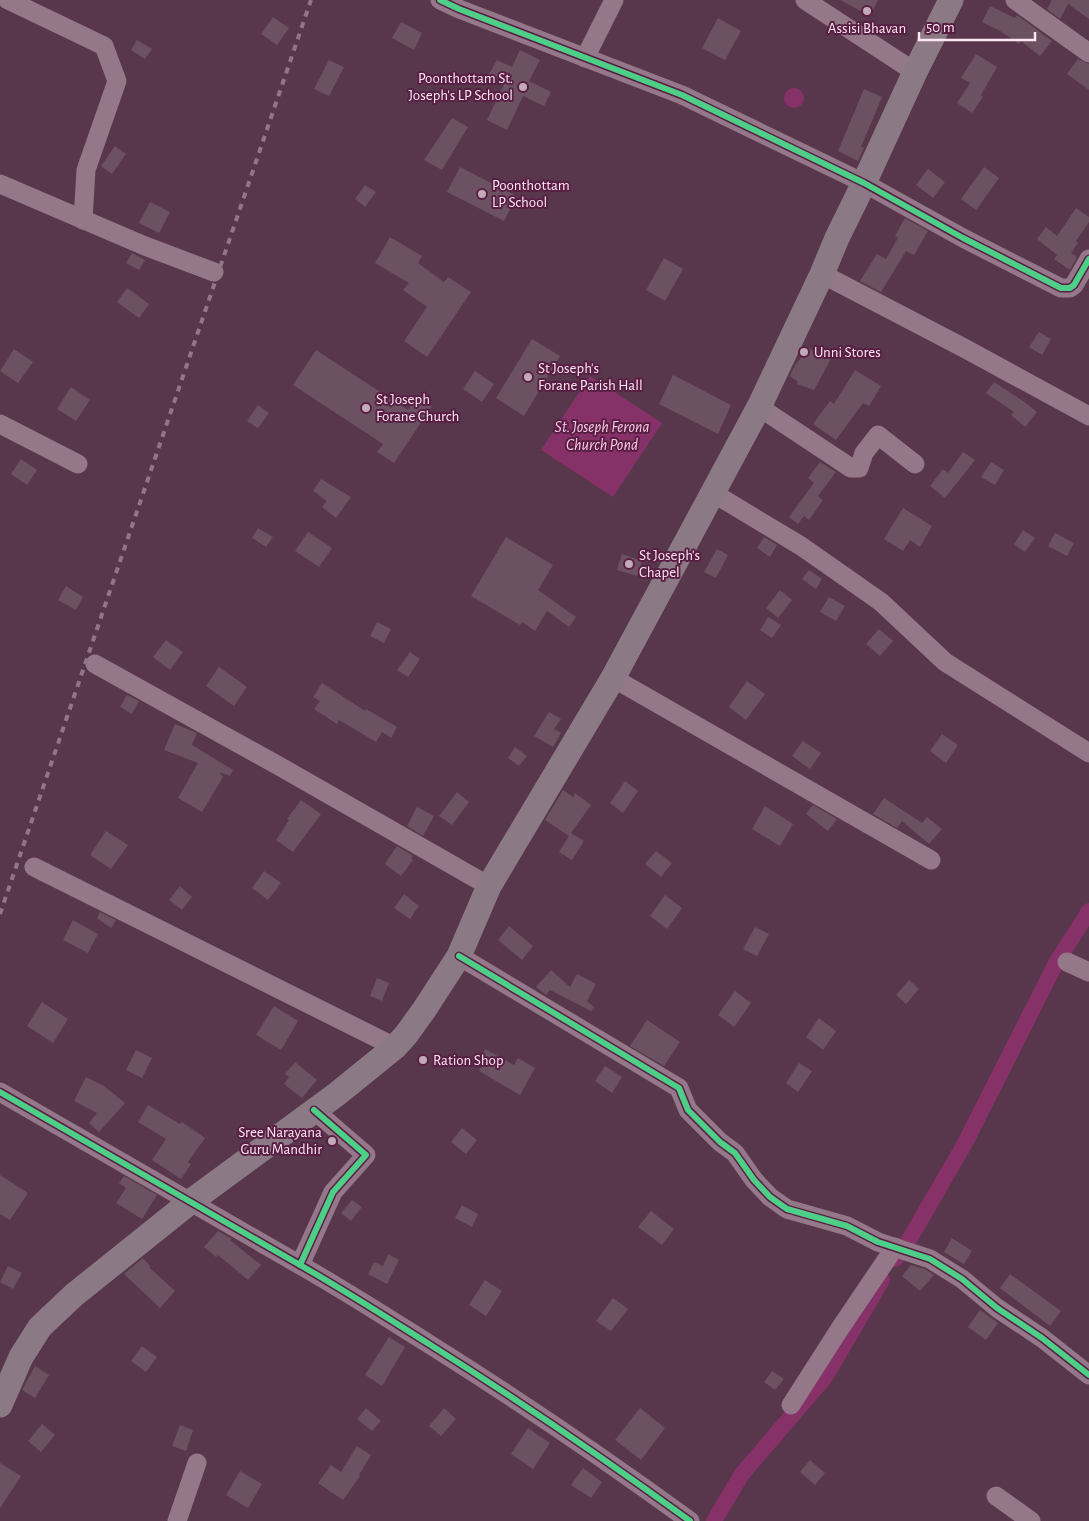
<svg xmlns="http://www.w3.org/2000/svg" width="1089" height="1521" viewBox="0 0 1089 1521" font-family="'Alegreya Sans',sans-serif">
<rect width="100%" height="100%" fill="#58364c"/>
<!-- water -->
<g fill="#863268">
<circle cx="794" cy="98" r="10"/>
<path d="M590,376l72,47 -49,74 -72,-47z"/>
</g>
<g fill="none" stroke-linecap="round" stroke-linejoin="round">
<!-- canal -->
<g stroke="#863268" stroke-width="16">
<path d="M895,1259l14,-19 55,-95 92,-182 33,-52"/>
<path d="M714,1521l28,-47 84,-98 56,-96"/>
</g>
</g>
<!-- building -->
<g fill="#6c5162">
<path d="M840,0h38l-8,16z"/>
<path d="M1052,0h37v19l-21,-15 -8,15 -13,-10z"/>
<path d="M990,6l25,12 2,-3 35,26 -12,15 -19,-15 -2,3 -19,-13 -18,-9z"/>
<path d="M273,17l16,11 -12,17 -16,-11z"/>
<path d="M718,18l23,13 -16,29 -23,-12z"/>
<path d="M401,22l21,11 -8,17 -22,-12z"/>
<path d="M137,40l15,9 -7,10 -14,-9z"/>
<path d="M520,50l20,10 -11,21 22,11 -7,14 -21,-10 -16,34 -20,-10 18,-38 -16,-8 8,-14 15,7z"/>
<path d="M976,54l21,13 -16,28 2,2 -11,16 -15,-10 13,-20 -9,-5z"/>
<path d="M1078,59l11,5v26l-22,-16z"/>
<path d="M329,60l15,7 -15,29 -15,-7z"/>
<path d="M864,89l18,8 -21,50 3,1 -6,13 -20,-10z"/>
<path d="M452,118l16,9 -26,43 -18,-10z"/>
<path d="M115,146l11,8 -14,20 -11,-8z"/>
<path d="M460,167l57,29 -13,25 -57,-29z"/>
<path d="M984,167l15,11 -23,32 -15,-11z"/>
<path d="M928,169l17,13 -12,16 -17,-13z"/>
<path d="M365,185l11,7 -11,15 -10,-8z"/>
<path d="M150,202l20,10 -11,21 -20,-10z"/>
<path d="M1076,208l13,9v5l-13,19 2,2 -7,10 6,4 -7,13 -16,-11 3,-4 -20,-16 9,-12 11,9z"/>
<path d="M905,218l23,13 -14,24 -8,-4 -25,41 -21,-11 17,-27 9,5 12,-21 -3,-2z"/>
<path d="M390,237l32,19 -4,7 26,19 4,-5 23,15 -44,65 -23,-16 23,-34 -24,-17 6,-7 -34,-20z"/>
<path d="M132,253l13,7 -6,10 -13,-7z"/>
<path d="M664,258l19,11 -18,32 -19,-11z"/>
<path d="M127,288l22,16 -10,14 -22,-16z"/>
<path d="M1039,332l12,7 -9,16 -13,-8z"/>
<path d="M532,339l28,17 -36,60 -28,-18z"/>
<path d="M809,348l9,7 3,-4 11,6 -18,33 -17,-6 1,-2 -8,-6 5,-11z"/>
<path d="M14,349l19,13 -15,21 -18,-12z"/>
<path d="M316,350l92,60 9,-14 15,10 -38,57 -17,-11 6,-8 -90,-59z"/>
<path d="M855,370l26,16 -12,20 -6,-3 -27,37 -23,-16 17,-23 4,3z"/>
<path d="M475,371l19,13 -12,18 -19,-13z"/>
<path d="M673,375l58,30 -13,29 -59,-30z"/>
<path d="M994,382l29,19 14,11 -12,15 -14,-12 3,-3 -28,-19z"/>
<path d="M71,387l19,13 -14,21 -19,-12z"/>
<path d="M258,405l11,8 -11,15 -11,-7z"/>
<path d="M963,452l12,8 -30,38 -15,-12 13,-17 5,4z"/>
<path d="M21,459l16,11 -10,15 -16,-11z"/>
<path d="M820,462l16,10 -18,24 5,4 -14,20 -5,-4 -6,8 -9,-7 25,-34 -6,-5z"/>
<path d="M991,462l13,8 -9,15 -14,-8z"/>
<path d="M321,479l30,18 -15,21 -14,-11 5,-6 -14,-10z"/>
<path d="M903,508l29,18 -12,21 -10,-7 -7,11 -19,-12z"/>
<path d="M258,528l15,9 -7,10 -14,-9z"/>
<path d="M1023,530l12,8 -10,14 -11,-8z"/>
<path d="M308,532l24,16 -13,19 -24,-16z"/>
<path d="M1055,533l19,10 -7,13 -19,-10z"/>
<path d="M506,537l47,28 -15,25 38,27 -7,10 -22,-16 -12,20 -13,-9 -2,3 -49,-29z"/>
<path d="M764,537l13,8 -7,12 -13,-9z"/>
<path d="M717,549l11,6 -12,23 -12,-6z"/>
<path d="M622,554l20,7 -5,15 -20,-6z"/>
<path d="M809,570l13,9 -6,10 -14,-10z"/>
<path d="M66,586l17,11 -7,13 -18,-10z"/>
<path d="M780,590l12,10 -14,18 -12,-10z"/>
<path d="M829,597l16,9 -9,15 -16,-9z"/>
<path d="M768,617l13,8 -9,13 -12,-8z"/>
<path d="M377,622l14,7 -7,14 -14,-7z"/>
<path d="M879,629l14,12 -13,15 -14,-12z"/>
<path d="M166,640l17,12 -13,18 -17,-13z"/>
<path d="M410,652l10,7 -12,18 -11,-7z"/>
<path d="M219,667l28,20 -13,19 -28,-20z"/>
<path d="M747,681l18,13 -19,26 -17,-13z"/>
<path d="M322,683l43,28 1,-2 31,18 -6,11 -9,-6 -6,10 -37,-22 -2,4 -23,-15 6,-8 -7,-4z"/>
<path d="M127,695l12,6 -7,13 -12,-7z"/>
<path d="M549,712l12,7 -7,10 7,4 -8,14 -19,-11z"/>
<path d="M175,724l22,9 -5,12 41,25 -3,6 -11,-4 4,5 -21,35 -24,-14 20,-35 -34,-13z"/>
<path d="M942,734l16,11 -12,18 -16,-12z"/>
<path d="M803,741l18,12 -11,16 -18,-13z"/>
<path d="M515,747l12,9 -8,10 -11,-8z"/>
<path d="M625,781l13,10 -15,22 -13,-10z"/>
<path d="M563,790l10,7 2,-4 16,12 -20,28 13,8 -12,19 -13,-8 10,-16 -24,-16z"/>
<path d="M457,792l12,10 -17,23 -13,-9z"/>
<path d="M884,798l38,25 5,-6 15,12 -13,15 -27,-23 -5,7 -24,-14z"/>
<path d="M301,800l20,14 -28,38 -17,-12 13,-20 -2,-1z"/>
<path d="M813,805l24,14 -9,12 -22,-17z"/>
<path d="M765,806l28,18 -13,22 -28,-17z"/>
<path d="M417,807l17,9 -11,20 -16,-10z"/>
<path d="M106,831l22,14 -17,24 -21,-14z"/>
<path d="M397,846l16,10 -2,3 2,1 -12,16 -16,-12z"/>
<path d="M656,851l16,12 -11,14 -16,-13z"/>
<path d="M264,871l17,12 -13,17 -16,-12z"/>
<path d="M180,886l12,11 -10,13 -13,-10z"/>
<path d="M404,894l15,12 -9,13 -16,-11z"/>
<path d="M665,895l17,13 -15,21 -17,-13z"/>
<path d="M100,912l16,8 -5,8 -14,-10z"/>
<path d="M73,920l25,14 -10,19 -25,-13z"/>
<path d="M509,926l24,20 -11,14 -24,-20z"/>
<path d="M755,927l14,7 -12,22 -14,-7z"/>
<path d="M551,970l19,17 7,-13 19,10 -9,17 7,6 -3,4 -41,-21 -4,5 -10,-8z"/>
<path d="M377,978l12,5 -7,18 -12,-5z"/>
<path d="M909,980l10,9 -13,15 -10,-9z"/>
<path d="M735,991l16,12 -17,24 -16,-12z"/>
<path d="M42,1002l26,17 -15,24 -26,-17z"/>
<path d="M274,1006l24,15 -17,29 -25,-15z"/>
<path d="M819,1018l17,13 -13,19 -17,-13z"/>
<path d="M647,1020l33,22 -16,24 -34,-20z"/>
<path d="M485,1049l29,16 4,-7 17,10 -15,27 -41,-24 4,-7 -5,-3z"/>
<path d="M136,1050l16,8 -10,20 -16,-8z"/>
<path d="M295,1062l22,18 -15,18 -18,-14 5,-7 -4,-3z"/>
<path d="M799,1063l13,8 -14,21 -12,-9z"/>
<path d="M605,1066l17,11 -10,16 -17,-12z"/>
<path d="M86,1077l18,9 21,17 -26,29 -10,-9 8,-10 -23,-12z"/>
<path d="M148,1105l32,19 2,-2 23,16 -17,24 3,2 -10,15 -29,-19 14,-21 -28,-17z"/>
<path d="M462,1128l15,12 -11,14 -15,-12z"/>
<path d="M0,1175l28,18 -18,27 -10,-6z"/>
<path d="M124,1176l33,19 -15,24 -26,-16 10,-15 -7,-5z"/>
<path d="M352,1200l10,7 -11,14 -10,-8z"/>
<path d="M462,1205l16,9 -6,13 -17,-9z"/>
<path d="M651,1211l23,18 -12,16 -24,-18z"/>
<path d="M218,1231l14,8 -2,1 31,25 -13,15 -30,-25 -2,2 -12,-10z"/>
<path d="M952,1238l20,13 -8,13 -20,-12z"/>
<path d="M388,1254l11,6 -12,24 -19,-10 6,-12 9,4z"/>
<path d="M143,1258l7,8 -1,1 26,24 -15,17 -36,-34z"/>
<path d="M911,1265l14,4 9,6 -14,16 -18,-15z"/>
<path d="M8,1266l14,7 -9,16 -13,-7z"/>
<path d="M1010,1274l51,37 -11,15 -50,-38z"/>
<path d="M485,1280l17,11 -16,25 -17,-11z"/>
<path d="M613,1298l15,11 -17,22 -15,-10z"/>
<path d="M980,1310l18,13 -12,17 -18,-13z"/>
<path d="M389,1337l16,10 -23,39 -17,-11z"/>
<path d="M142,1346l15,11 -11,15 -15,-11z"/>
<path d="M35,1366l14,9 -14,23 -13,-8z"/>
<path d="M772,1371l12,8 -9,11 -11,-8z"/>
<path d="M366,1408l15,13 -9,10 -15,-12z"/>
<path d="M444,1408l12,11 -15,17 -12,-10z"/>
<path d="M640,1408l25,20 -24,32 -26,-20z"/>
<path d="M42,1424l13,11 -14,17 -13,-11z"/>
<path d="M180,1425l13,5 -7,21 -14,-5z"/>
<path d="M528,1428l22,15 -17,26 -22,-15z"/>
<path d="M357,1446l14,9 -12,20 1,1 -17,24 -25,-17 13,-18 10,7z"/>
<path d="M810,1460l15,13 -10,12 -15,-13z"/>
<path d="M0,1463l21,13 -21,32z"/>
<path d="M583,1468l19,14 -11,16 -20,-13z"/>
<path d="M240,1471l22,13 -14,24 -22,-13z"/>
</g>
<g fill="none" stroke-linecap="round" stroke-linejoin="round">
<!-- minor -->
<g stroke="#947788" stroke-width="19">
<path d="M8,0l96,46 13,35 -31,89 -3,50"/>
<path d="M440,0l19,9 223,86 182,88 99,55 98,50h9l4,-3 15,-26"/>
<path d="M805,0l110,72"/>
<path d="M1015,0l74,53"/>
<path d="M585,58l29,-58"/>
<path d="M0,184l145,62 69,26"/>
<path d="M822,274l142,74 125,68"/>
<path d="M759,407l92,61h8l5,-15 14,-18 37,29"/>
<path d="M0,424l78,40"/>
<path d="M713,493l88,53 80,56 64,60 144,91"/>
<path d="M95,664l184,102 210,120"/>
<path d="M613,678l318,182"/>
<path d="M34,867l361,180"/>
<path d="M459,956l220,132 9,22 32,32 15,11 19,27 16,17 17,12 60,17 31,16 52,17 32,20 35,29 45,30 47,37"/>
<path d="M1067,962l22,10"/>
<path d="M0,1092l300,173 33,-73 33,-37 -52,-45"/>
<path d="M300,1265c44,25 86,52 129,79 89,56 176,115 261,177"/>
<path d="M791,1405l48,-75 56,-83"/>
<path d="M996,1496l35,25"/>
<path d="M177,1521l20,-58"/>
</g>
<!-- major -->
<path stroke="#8b7a86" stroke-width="25" d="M0,1405l21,-48 19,-30 34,-32 116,-93 147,-108 58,-47 11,-12 18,-25 35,-54 30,-70 124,-208 146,-271 63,-133 15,-36 27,-55 51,-111 36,-72"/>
<!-- rail -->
<path stroke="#907788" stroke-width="4" stroke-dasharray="6 6" stroke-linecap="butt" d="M0,914l311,-914"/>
<defs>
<g id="cycleway">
<path d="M440,0l19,9 223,86 182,88 99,55 98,50h9l4,-3 15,-26"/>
<path d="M459,956l220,132 9,22 32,32 15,11 19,27 16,17 17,12 60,17 31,16 52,17 32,20 35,29 45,30 47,37"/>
<path d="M0,1092l300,173 33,-73 33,-37 -52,-45"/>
<path d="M300,1265c44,25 86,52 129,79 89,56 176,115 261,177"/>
</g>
</defs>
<!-- cycleway casing -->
<use href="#cycleway" stroke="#591e44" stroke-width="9"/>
<!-- cycleway -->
<use href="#cycleway" stroke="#4dcf88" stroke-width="6"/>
</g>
<!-- markers -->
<g fill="#c4a9b9" stroke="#591e44" stroke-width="2">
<circle cx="867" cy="11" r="5"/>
<circle cx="523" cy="87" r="5"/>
<circle cx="482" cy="194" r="5"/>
<circle cx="804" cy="352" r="5"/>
<circle cx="528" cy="377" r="5"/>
<circle cx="366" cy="408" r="5"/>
<circle cx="629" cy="564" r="5"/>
<circle cx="423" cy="1060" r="5"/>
<circle cx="332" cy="1141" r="5"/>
</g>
<g text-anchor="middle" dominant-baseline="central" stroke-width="4" stroke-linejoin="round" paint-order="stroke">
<!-- poi labels -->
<g font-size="15" fill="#fee7f3" stroke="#591e44" text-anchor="start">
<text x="867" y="28" text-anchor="middle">Assisi Bhavan</text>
<text x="513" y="78" text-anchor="end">Poonthottam St.<tspan x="513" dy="17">Joseph's LP School</tspan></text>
<text x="492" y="185">Poonthottam<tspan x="492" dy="17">LP School</tspan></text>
<text x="814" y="352">Unni Stores</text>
<text x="538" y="368">St Joseph's<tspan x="538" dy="17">Forane Parish Hall</tspan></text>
<text x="376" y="399">St Joseph<tspan x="376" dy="17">Forane Church</tspan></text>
<text x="639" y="555">St Joseph's<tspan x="639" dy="17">Chapel</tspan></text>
<text x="433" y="1060">Ration Shop</text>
<text x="322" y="1132" text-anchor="end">Sree Narayana<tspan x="322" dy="17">Guru Mandhir</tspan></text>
</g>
<!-- water labels -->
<g font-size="16" font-style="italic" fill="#fccae5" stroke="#591e44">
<text x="602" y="427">St. Joseph Ferona<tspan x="602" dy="18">Church Pond</tspan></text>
</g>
</g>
<!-- scale -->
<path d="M919 32v8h116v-8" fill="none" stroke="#fee7f3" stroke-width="2.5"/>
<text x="926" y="32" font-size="15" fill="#fee7f3" stroke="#591e44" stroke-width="4" paint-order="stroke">50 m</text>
</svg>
